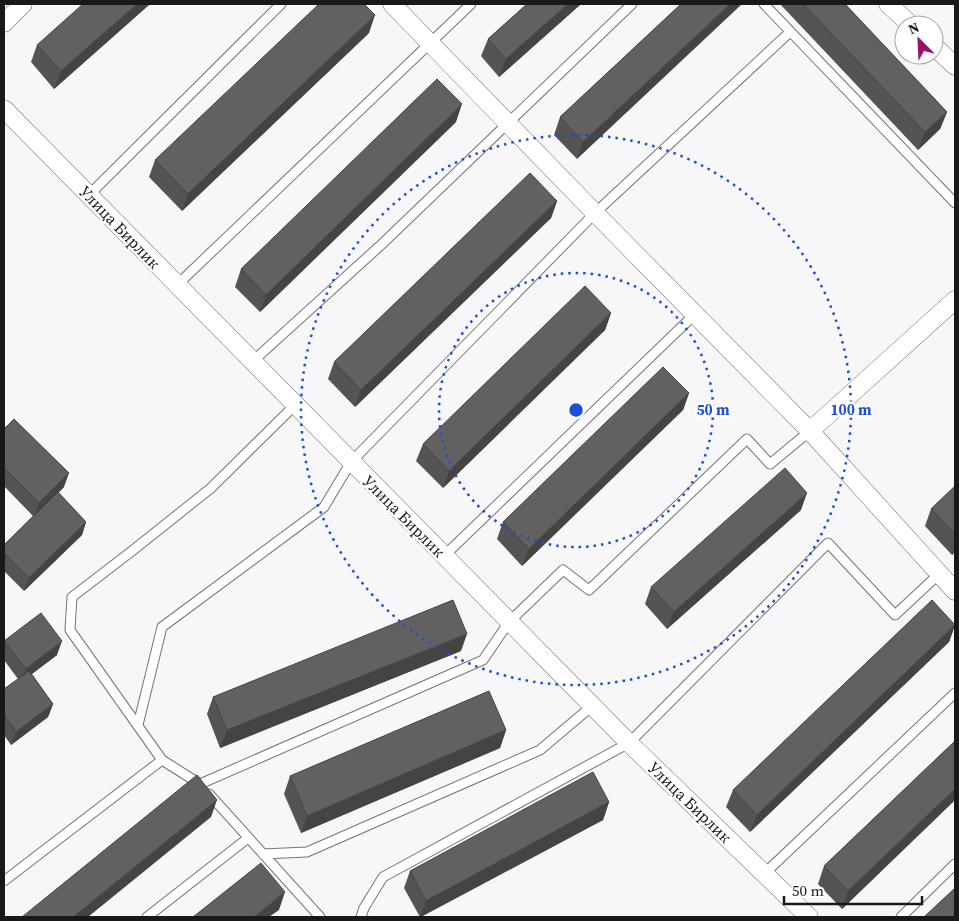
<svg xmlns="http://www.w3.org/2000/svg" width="959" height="921" viewBox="0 0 959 921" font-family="'Source Serif 4',serif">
<rect width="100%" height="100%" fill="#f7f7fa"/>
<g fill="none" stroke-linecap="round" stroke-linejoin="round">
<defs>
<g id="lane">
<path d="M764,4l191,199"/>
<path d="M89,195l192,-191"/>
<path d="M177,285l294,-281"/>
<path d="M252,362l130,-118 250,-240"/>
<path d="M295,405l-84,83 -79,63 -60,46 -2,33 92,130 38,24 283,-124 26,-38 54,-52 26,20 158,-151 23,25 40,-33"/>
<path d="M444,556l251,-242"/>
<path d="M138,725l24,-98 162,-120 27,-45 244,-249 195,-181"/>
<path d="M209,794l111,123"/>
<path d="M263,854l44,-2 233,-102 52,-44"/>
<path d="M764,874l191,-181"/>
<path d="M4,881l158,-121"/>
<path d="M147,917l101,-79"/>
<path d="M361,917l3,-9 19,-31 246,-134 199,-200 67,72 44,-41"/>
<path d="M901,917l54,-53"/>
</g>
<g id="street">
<path d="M392,4l203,209 215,218 145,160"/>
<path d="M888,4l23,21"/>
<path d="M4,23l19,-19"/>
<path d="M934,46l21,20"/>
<path d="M4,109l625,634 180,174"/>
<path d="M810,431l145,-131"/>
</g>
</defs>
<!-- lane casing -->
<use href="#lane" stroke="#747476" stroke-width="11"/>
<!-- street casing -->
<use href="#street" stroke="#747476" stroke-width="19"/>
<!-- lane -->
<use href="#lane" stroke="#fff" stroke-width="9"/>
<!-- street -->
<use href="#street" stroke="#fff" stroke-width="18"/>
</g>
<!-- wall -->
<g fill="#555353">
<path d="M150,4l-96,85 -23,-27 6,-17z"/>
<path d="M527,4h54l-82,73 -18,-21 7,-17z"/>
<path d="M681,4l-104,155 -23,-24 6,-18z"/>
<path d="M780,4h65l102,108 -7,17 -22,21z"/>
<path d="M369,33l-187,178 -33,-34 6,-17z"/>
<path d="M456,122l-196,190 -25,-25 6,-18z"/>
<path d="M557,201l-6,17 -196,189 -27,-28 6,-17z"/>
<path d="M611,313l-6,17 -162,158 -27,-27 7,-17z"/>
<path d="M689,393l-6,17 -161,156 -25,-27 6,-17z"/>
<path d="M4,429l60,58 -6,6 28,29 -4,13 -58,56 -20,-20v-26l29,-29 -29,-30z"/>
<path d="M955,486v66l-3,3 -27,-29 6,-17z"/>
<path d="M801,510l-134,119 -22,-25 6,-17z"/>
<path d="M955,625l-6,17 -199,190 -24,-25 7,-17z"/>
<path d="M4,641l53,14 -25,19 21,30 -5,13 -37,28 -7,-10v-46l14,-10 -14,-19z"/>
<path d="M461,651l-241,97 -13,-34 6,-17z"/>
<path d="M506,730l-6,18 -199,85 -17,-39 6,-18z"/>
<path d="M955,741v59l-113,109 -24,-25 6,-18z"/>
<path d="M609,802l-6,18 -182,97h-1l-16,-29 6,-17z"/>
</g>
<!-- shaded-wall -->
<g fill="#454443">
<path d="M137,4h13l-96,85 7,-18z"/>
<path d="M568,4h13l-82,73 7,-18z"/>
<path d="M730,4h12l-165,155 6,-17z"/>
<path d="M375,15l-6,18 -187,178 6,-17z"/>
<path d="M462,104l-6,18 -196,190 6,-17z"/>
<path d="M947,112l-7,17 -22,21 7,-18z"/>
<path d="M557,201l-6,17 -196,189 6,-17z"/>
<path d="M611,313l-6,17 -162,158 6,-17z"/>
<path d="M689,393l-6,17 -161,156 7,-17z"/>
<path d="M69,473l-5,14 -30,30 5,-14z"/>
<path d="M807,493l-6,17 -134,119 7,-17z"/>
<path d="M86,522l-4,13 -58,56 5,-13z"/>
<path d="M955,546v6l-3,3z"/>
<path d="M955,625l-6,17 -199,190 7,-17z"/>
<path d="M467,634l-6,17 -241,97 7,-18z"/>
<path d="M62,641l-5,14 -36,27 5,-13z"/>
<path d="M53,704l-5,13 -37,28 5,-13z"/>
<path d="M506,730l-6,18 -199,85 6,-17z"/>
<path d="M955,789v11l-113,109 6,-18z"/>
<path d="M217,800l-6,17 -123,100h-15z"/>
<path d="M609,802l-6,18 -183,97 6,-16z"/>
<path d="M285,892l-6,18 -10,7h-15z"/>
</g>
<!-- building -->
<g fill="#636160" stroke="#454443">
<path d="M83,4h54l-76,67 -24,-26z"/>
<path d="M319,4h45l11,11 -187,179 -33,-34z"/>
<path d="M527,4h41l-62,55 -18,-20z"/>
<path d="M681,4h49l-147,138 -23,-25z"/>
<path d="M803,4h42l102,108 -22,20z"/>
<path d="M437,79l25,25 -196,191 -25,-26z"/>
<path d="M530,173l27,28 -196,189 -27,-28z"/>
<path d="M585,286l26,27 -162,158 -26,-27z"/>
<path d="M663,367l26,26 -160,156 -26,-27z"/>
<path d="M14,419l55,54 -30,30 -35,-35v-39z"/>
<path d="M785,468l22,25 -133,119 -23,-25z"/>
<path d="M955,486v48l-24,-25z"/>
<path d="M58,492l28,30 -57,56 -25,-25v-8z"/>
<path d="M453,600l14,34 -240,96 -14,-33z"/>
<path d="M932,600l23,25 -198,190 -24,-25z"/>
<path d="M41,613l21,28 -36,28 -22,-28z"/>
<path d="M29,671l24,33 -37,28 -12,-17v-26z"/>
<path d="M489,691l17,39 -199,86 -17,-40z"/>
<path d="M955,741v48l-107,102 -24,-25z"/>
<path d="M593,772l16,30 -183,99 -16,-30z"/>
<path d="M197,775l20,25 -144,117h-51z"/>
<path d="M261,863l24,29 -31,25h-61z"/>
<path d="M955,888v29h-31z"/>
</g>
<!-- distance rings -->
<g fill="none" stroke="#1d4ed8" stroke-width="2.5" stroke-dasharray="2.5 5">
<circle cx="576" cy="410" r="137"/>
<circle cx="576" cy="410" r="275"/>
</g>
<g text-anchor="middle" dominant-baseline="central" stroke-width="5" stroke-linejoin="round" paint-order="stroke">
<!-- street labels -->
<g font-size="16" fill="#19191a" stroke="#fff">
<text transform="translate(120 227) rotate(46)">Улица Бирлик</text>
<text transform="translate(404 516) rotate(45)">Улица Бирлик</text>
<text transform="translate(690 802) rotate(44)">Улица Бирлик</text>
</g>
</g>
<circle cx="576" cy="410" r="8" fill="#1d4ed8" stroke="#fff" stroke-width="2.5"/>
<g font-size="15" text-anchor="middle" font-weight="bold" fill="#1d4ed8" stroke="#fff" stroke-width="5" stroke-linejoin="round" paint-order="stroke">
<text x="713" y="415">50 m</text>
<text x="851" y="415">100 m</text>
</g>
<!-- border -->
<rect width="959" height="921" fill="none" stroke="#19191a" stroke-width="10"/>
<!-- north arrow -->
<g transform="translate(919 40) rotate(336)"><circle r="24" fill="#ffffff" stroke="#a3a3a3"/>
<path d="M0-4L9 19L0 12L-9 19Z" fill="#9a1264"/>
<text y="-8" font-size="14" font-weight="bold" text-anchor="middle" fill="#19191a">N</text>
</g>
<!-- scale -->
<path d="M784 896v8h138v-8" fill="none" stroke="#19191a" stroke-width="2.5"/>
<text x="792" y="896" font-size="15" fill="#19191a" stroke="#ffffff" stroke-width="4" paint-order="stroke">50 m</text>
</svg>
